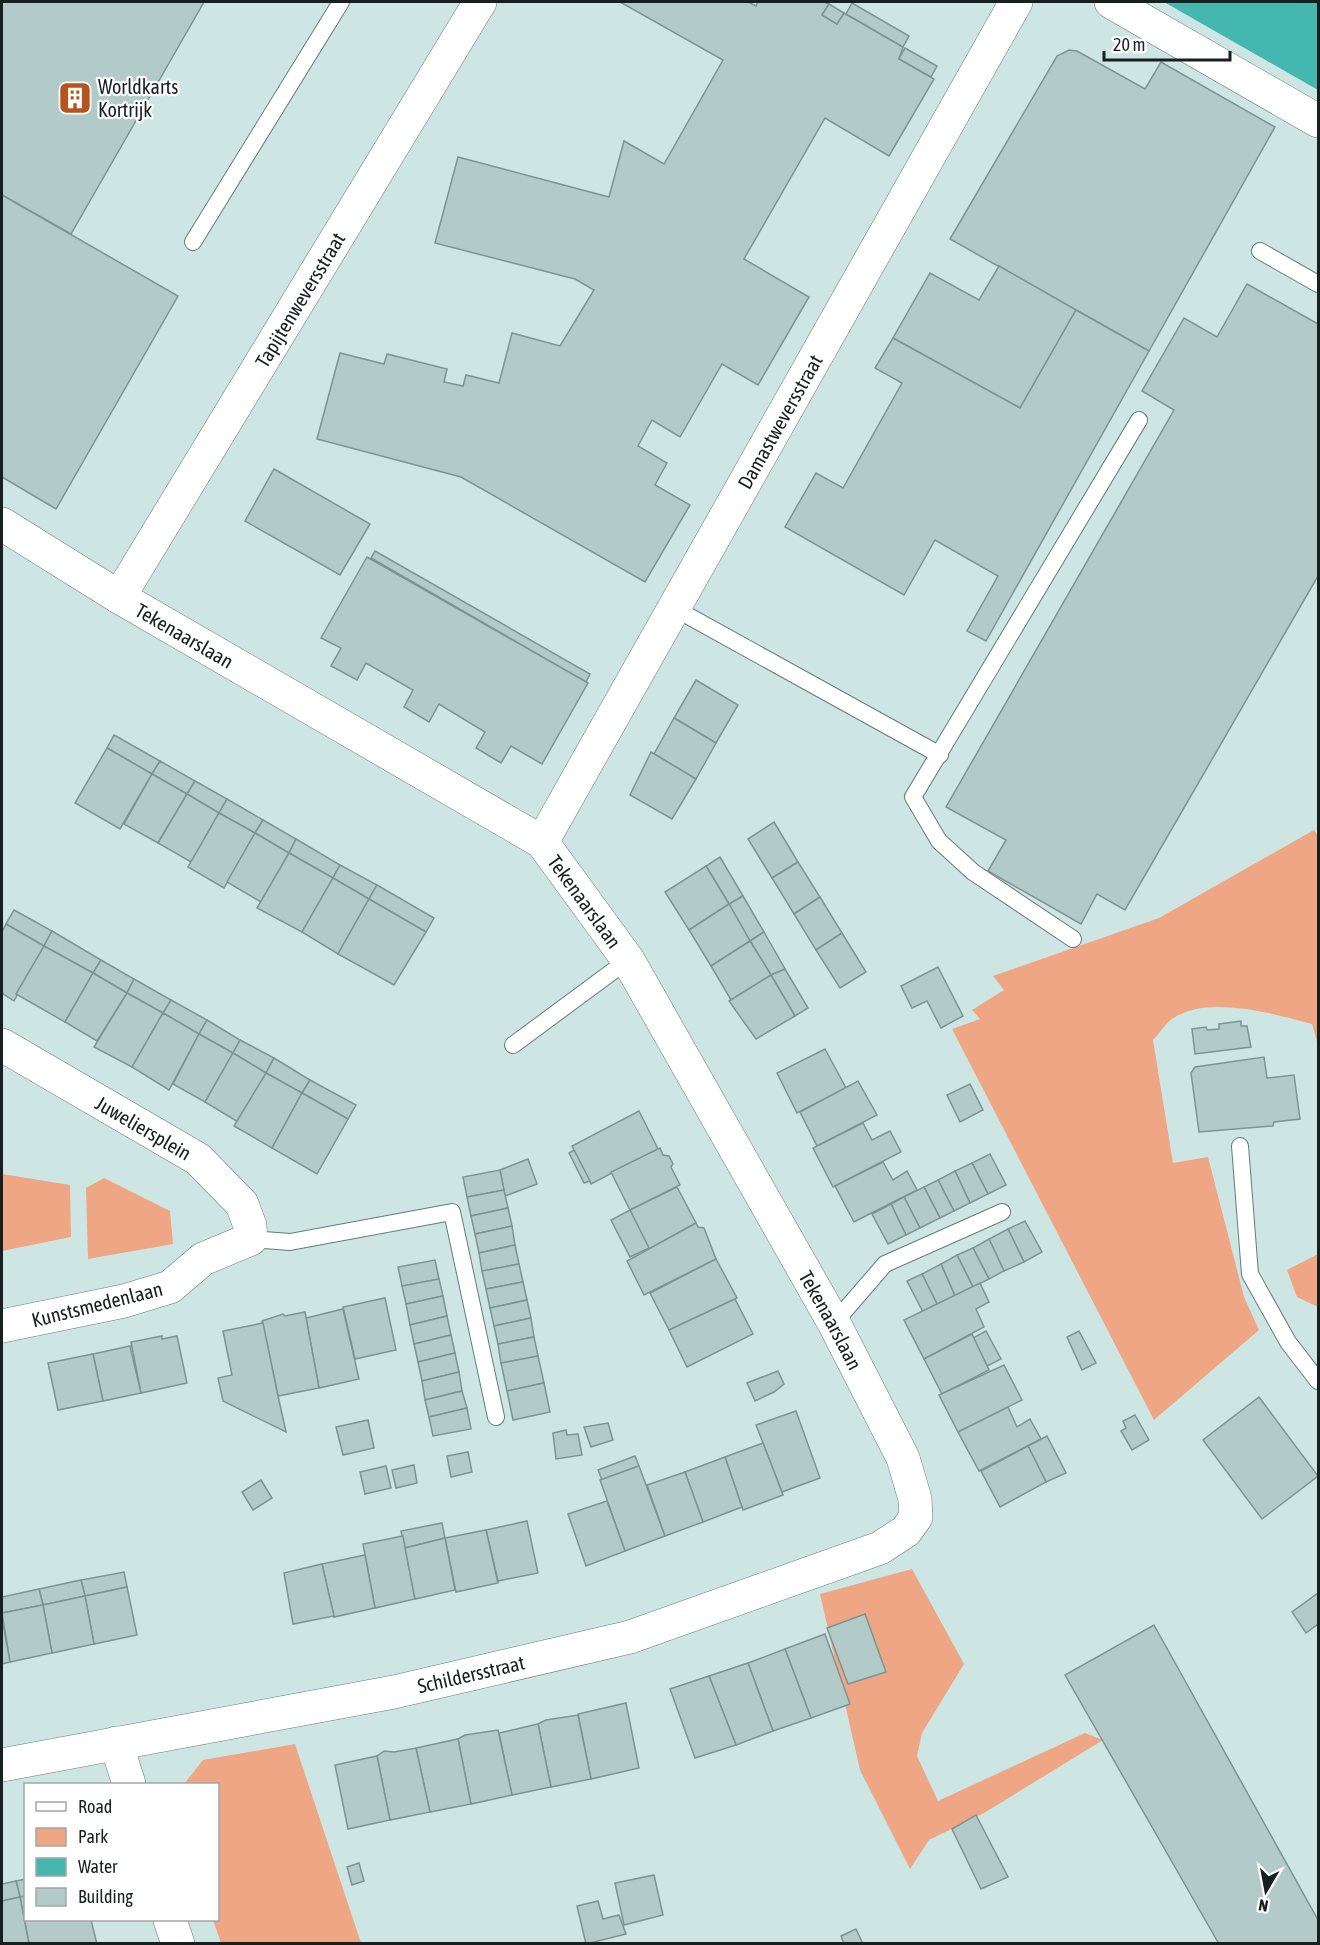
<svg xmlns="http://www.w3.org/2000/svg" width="1320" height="1945" viewBox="0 0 1320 1945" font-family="'Asap Condensed',sans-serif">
<rect width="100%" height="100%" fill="#cde6e4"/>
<!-- green -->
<g fill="#efa685">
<path d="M1314,830l4,6v209l-6,-21c-38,-10 -105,-30 -140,-5 -7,5 -13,15 -19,21l20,123 35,-6 36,140 15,33 -105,90 -202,-391 28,-10 -8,-9 32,-20 -11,-14 166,-58z"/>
<path d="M2,1174l68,11 1,52 -69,14z"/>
<path d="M104,1178l66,33 3,33 -85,15 -2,-71z"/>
<path d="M1318,1254v53l-21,-10 -10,-27z"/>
<path d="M912,1569l52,95 -42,69 -5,23 21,45 147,-68 18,7 -119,73 -55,27 -19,29 -50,-99 -40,-176z"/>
<path d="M295,1744l66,199h-140l-8,-23h5v-136h-34l19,-24z"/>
</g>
<!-- water -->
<path fill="#45b7b1" d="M1164,2h154v88z"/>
<!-- building -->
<g fill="#b2cbc9" stroke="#7c9492" stroke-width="1.5">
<path d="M2,2h202l-133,232 -69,-39z"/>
<path d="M620,2h128l8,4 2,-4h66l5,2 -7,11 15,9 7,-11 59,34 -4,12 35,20 -45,77 -64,-38 -81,141 65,38 -51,88 -36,-21 -42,73 -28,-17 -14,26 29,17 -12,22 35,20 -45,77 -184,-105 -144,-38 23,-86 44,11 3,-10 60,15 -3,13 19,4 3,-11 33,8 13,-50 48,13 34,-56 -19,-11 -140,-36 23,-86 151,40 15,-56 40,23 59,-104z"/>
<path d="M852,3l57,33 -6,11 -57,-33z"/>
<path d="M829,4l15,9 -7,11 -15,-9z"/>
<path d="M905,48l32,18 -6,11 -32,-18z"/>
<path d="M1069,50l8,1 68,38 16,-27 114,65 -126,224 -199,-112 107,-183z"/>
<path d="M2,195l176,101 -122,213 -54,-32z"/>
<path d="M999,266l77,44 -56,98 -127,-70 37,-65 49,27z"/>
<path d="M1247,284l71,40v252l-193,334 -28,-16 -16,30 -93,-53 18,-31 -60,-33 228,-397 -32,-19 42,-73 33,19z"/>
<path d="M1076,310l73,41 -163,290 -19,-10 31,-55 -63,-36 -31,55 -119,-68 31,-54 27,15 59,-105 -27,-15 18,-30 127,70z"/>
<path d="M274,469l96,55 -30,51 -95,-54z"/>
<path d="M375,551l215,123 -4,8 -215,-124z"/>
<path d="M367,557l221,126 -46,81 -31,-18 -10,17 -25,-15 9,-16 -46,-28 -10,18 -25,-15 9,-17 -47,-27 -9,17 -26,-14 10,-18 -20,-10z"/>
<path d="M696,680l42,25 -22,38 -42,-25z"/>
<path d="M674,718l42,25 -20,36 -42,-25z"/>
<path d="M114,735l46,26 -8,13 -45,-26z"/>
<path d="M107,748l45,26 -32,55 -45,-26z"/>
<path d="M651,752l45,27 -24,40 -42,-24z"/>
<path d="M160,761l35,20 -8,13 -35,-20z"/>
<path d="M152,774l35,20 -29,49 -34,-19z"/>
<path d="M195,781l32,18 -8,14 -32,-19z"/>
<path d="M187,794l32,19 -28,49 -33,-19z"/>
<path d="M227,799l36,21 -8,13 -36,-20z"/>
<path d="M219,813l36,20 -31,55 -36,-21z"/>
<path d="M263,820l33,19 -7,14 -34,-20z"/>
<path d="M774,822l24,40 -26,16 -24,-39z"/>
<path d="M255,833l34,20 -28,49 -34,-20z"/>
<path d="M296,839l44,26 -7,13 -44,-25z"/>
<path d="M289,853l44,25 -31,54 -45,-24z"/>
<path d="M720,857l23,39 -14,8 -23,-38z"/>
<path d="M798,862l22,35 -26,17 -22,-36z"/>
<path d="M340,865l37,20 -8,14 -36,-21z"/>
<path d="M706,866l23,38 -40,26 -24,-38z"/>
<path d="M333,878l36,21 -31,55 -36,-22z"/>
<path d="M377,885l57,33 -8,14 -57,-33z"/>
<path d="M743,896l21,36 -14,9 -21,-37z"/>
<path d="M820,897l22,36 -26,17 -22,-36z"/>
<path d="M369,899l57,33 -32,53 -56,-31z"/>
<path d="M729,904l21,37 -39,25 -22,-36z"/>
<path d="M14,910l38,21 -8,15 -38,-22z"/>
<path d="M6,924l38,22 -30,55 -12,-8v-61z"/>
<path d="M52,931l49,29 -8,13 -49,-27z"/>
<path d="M764,932l21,37 -14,6 -21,-34z"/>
<path d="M842,933l24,39 -26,16 -24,-38z"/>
<path d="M750,941l21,34 -40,25 -20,-34z"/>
<path d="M44,946l49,27 -28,49 -49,-28z"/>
<path d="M101,960l33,19 -7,14 -34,-20z"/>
<path d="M938,967l25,49 -22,12 -14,-27 -15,7 -11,-22z"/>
<path d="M785,969l23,39 -13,8 -24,-41z"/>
<path d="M93,973l34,20 -30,48 -32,-19z"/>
<path d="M771,975l24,41 -39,23 -27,-38z"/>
<path d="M134,979l37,21 -8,13 -36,-20z"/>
<path d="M127,993l36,20 -31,54 -38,-20z"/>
<path d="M171,1000l36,20 -8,14 -36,-21z"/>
<path d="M163,1013l36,21 -30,56 -37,-23z"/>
<path d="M207,1020l33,20 -7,13 -34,-19z"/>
<path d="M1241,1021v5h6l4,21 -56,7 -3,-25 14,-2 1,3 12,-1v-5z"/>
<path d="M199,1034l34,19 -28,49 -32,-18z"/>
<path d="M240,1040l34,18 -8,15 -33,-20z"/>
<path d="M825,1049l21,39 -49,25 -20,-40z"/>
<path d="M233,1053l33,20 -28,49 -33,-20z"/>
<path d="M1264,1057l3,21 27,-3 6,44 -26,3 -1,4 -74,6 -8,-59 4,-6z"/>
<path d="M274,1058l36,22 -8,13 -36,-20z"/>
<path d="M266,1073l36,20 -30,55 -38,-22z"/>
<path d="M310,1080l46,25 -8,14 -46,-26z"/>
<path d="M858,1081l19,34 -60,31 -17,-34z"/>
<path d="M970,1084l13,26 -23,12 -13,-27z"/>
<path d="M302,1093l46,26 -31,55 -45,-26z"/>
<path d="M639,1111l19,38 -67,35 -19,-38z"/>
<path d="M863,1123l9,17 18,-9 11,21 -68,35 -20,-39z"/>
<path d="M660,1148l3,7 6,1 4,8 -2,3 9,18 -50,25 -19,-38z"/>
<path d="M574,1150l16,31 -6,2 -15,-30z"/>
<path d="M990,1154l16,31 -18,9 -16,-31z"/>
<path d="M528,1159l9,25 -32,12 -5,-26z"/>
<path d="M883,1162l10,18 14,-9 10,19 -63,32 -19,-36z"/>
<path d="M972,1163l16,31 -18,9 -15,-32z"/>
<path d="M500,1170l4,20 -37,7 -4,-20z"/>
<path d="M955,1171l15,32 -16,8 -16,-31z"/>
<path d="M938,1180l16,31 -14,7 -16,-31z"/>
<path d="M677,1187l19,36 -47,26 -19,-39z"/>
<path d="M924,1187l16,31 -20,10 -16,-31z"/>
<path d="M504,1190l4,18 -37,8 -4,-19z"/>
<path d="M904,1197l16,31 -14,7 -15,-31z"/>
<path d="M891,1204l15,31 -18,9 -16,-30z"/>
<path d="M508,1208l4,18 -37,8 -4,-18z"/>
<path d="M630,1210l19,38 -19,9 -19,-37z"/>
<path d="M1025,1221l17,31 -18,10 -16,-33z"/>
<path d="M696,1223l2,4 6,1 12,31 -72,36 -17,-34z"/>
<path d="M512,1226l3,19 -36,8 -4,-19z"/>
<path d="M1008,1229l16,33 -20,9 -15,-32z"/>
<path d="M989,1239l15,32 -15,8 -16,-31z"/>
<path d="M515,1245l4,19 -37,7 -3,-18z"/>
<path d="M973,1248l16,31 -16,8 -16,-32z"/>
<path d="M957,1255l16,32 -18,9 -14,-32z"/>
<path d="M716,1259l21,39 -68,32 -19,-37z"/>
<path d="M435,1260l4,19 -37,7 -4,-19z"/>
<path d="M519,1264l4,18 -37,7 -4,-18z"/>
<path d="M941,1264l14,32 -18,8 -15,-30z"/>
<path d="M922,1274l15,30 -14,8 -16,-31z"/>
<path d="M439,1279l4,17 -37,8 -4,-18z"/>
<path d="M523,1282l4,18 -37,8 -4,-19z"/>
<path d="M980,1283l9,19 -13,7 8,18 -60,32 -20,-39z"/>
<path d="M443,1296l4,20 -37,9 -4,-21z"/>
<path d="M385,1298l11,52 -41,9 -12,-52z"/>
<path d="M735,1299l18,35 -66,33 -18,-37z"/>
<path d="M527,1300l4,18 -37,8 -4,-18z"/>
<path d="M343,1309l16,70 -40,9 -13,-70z"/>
<path d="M305,1312l14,76 -41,8 -16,-75 21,-7 2,2z"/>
<path d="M447,1316l4,19 -37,9 -4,-19z"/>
<path d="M531,1318l3,19 -36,7 -4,-18z"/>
<path d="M263,1323l15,73 8,36 -63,-31 -5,-23 14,-3 -9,-44z"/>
<path d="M986,1331l15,28 -14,7 -14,-28z"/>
<path d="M1079,1331l17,32 -14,7 -15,-33z"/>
<path d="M972,1334l17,36 -47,24 -18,-35z"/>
<path d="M451,1335l4,18 -37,9 -4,-18z"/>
<path d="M162,1336v3l15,-3 10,47 -46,10 -10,-51z"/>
<path d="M534,1337l4,19 -37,7 -3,-19z"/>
<path d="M130,1346l11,47 -38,8 -10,-47z"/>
<path d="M455,1353l4,19 -37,9 -4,-19z"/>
<path d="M93,1354l10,47 -45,9 -10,-47z"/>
<path d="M538,1356l6,27 -37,8 -6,-28z"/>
<path d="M1004,1365l18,35 -64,32 -19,-37z"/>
<path d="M778,1371l6,13 -10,8 -19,9 -8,-18z"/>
<path d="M459,1372l3,19 -37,9 -3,-19z"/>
<path d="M544,1383l6,29 -37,8 -6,-29z"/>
<path d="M462,1391l5,17 -38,9 -4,-17z"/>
<path d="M1259,1397l59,79 -56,43 -59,-79z"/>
<path d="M1008,1407l9,20 13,-8 11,20 -62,32 -21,-39z"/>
<path d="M467,1408l4,21 -38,7 -4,-19z"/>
<path d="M796,1411l24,67 -38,14 -26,-67z"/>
<path d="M1135,1415l14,25 -17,10 -11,-19 5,-3 -3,-7z"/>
<path d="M368,1420l6,28 -31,7 -7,-28z"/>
<path d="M608,1423l5,17 -22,7 -7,-20z"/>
<path d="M566,1430l1,5 11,-1 4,21 -26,4 -3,-26z"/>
<path d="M1047,1436l19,37 -20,9 -18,-36z"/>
<path d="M763,1443l20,52 -40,15 -18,-53z"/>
<path d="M1028,1446l18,36 -46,25 -19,-36z"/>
<path d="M468,1452l4,20 -21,5 -4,-21z"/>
<path d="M635,1456l4,10 -37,14 -4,-10z"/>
<path d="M725,1457l17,50 -39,15 -18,-50z"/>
<path d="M414,1465l3,18 -21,5 -4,-18z"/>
<path d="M386,1466l5,22 -26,6 -5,-22z"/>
<path d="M639,1466l26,70 -40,15 -25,-71z"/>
<path d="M685,1472l18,50 -38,14 -18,-51z"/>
<path d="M261,1480l11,18 -19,12 -11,-18z"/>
<path d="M607,1501l18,50 -39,15 -18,-52z"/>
<path d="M527,1521l11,52 -40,8 -12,-51z"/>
<path d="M442,1523l3,15 -40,10 -4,-17z"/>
<path d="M486,1530l12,53 -42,9 -11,-54z"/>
<path d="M403,1536l12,63 -40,9 -12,-64z"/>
<path d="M445,1538l10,52 -40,9 -10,-51z"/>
<path d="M365,1555l10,53 -41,9 -12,-53z"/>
<path d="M322,1564l12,52 -41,8 -9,-51z"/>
<path d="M124,1572l3,15 -42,9 -4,-16z"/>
<path d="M81,1580l4,16 -42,9 -4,-16z"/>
<path d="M127,1587l10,48 -43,9 -9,-48z"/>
<path d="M39,1589l4,16 -41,8v-16z"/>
<path d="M1318,1593v31l-12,9 -14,-21z"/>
<path d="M85,1596l9,48 -42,9 -9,-48z"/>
<path d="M43,1605l9,48 -42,9 -8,-49z"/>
<path d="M865,1614l21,58 -38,12 -21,-56z"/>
<path d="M2,1618l8,44 -8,2z"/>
<path d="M1154,1625l164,295v24h-99l-154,-269z"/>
<path d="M825,1634l25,70 -39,14 -26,-69z"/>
<path d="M785,1649l26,69 -38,13 -25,-68z"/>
<path d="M748,1663l25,68 -37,14 -27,-69z"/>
<path d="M709,1676l27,69 -41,13 -25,-69z"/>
<path d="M626,1703l13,65 -48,11 -13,-65z"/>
<path d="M578,1715l13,64 -40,8 -13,-63 8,-4z"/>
<path d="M538,1724l13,63 -39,8 -13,-62z"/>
<path d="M498,1730l14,65 -41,9 -13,-65 7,-4z"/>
<path d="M458,1739l13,65 -41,8 -14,-64z"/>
<path d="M416,1748l14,64 -40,8 -13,-64 7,-5 10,1z"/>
<path d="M377,1756l13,64 -42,9 -13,-64z"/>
<path d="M976,1815l32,62 -27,12 -29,-60z"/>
<path d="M359,1863l5,18 -12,4 -5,-18z"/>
<path d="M654,1875l9,40 -39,10 -9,-42z"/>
<path d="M26,1879v17l-6,1 -4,-16z"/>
<path d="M16,1881l4,16 -18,4v-17z"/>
<path d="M26,1896v24h65l6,24h-68l-9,-47z"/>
<path d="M20,1897l9,47h-27v-43z"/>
<path d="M598,1901l5,18 16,-4 7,19 -40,10 -9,-38z"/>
<path d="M856,1929l7,15h-19l-3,-8z"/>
</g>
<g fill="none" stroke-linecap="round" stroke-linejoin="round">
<defs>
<g id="service">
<path d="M193,242l148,-240"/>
<path d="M1260,251l58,33"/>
<path d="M674,608l266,147"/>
<path d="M1073,939l-100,-67 -34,-31 -26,-44 226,-377"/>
<path d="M513,1045l115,-85"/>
<path d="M1240,1146l10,128 38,68 30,39"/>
<path d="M251,1239l39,3 162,-30 44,205"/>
<path d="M834,1323l51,-59 117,-52"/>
</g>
<g id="minor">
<path id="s1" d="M2,524l117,73 423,245 86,118 206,363 69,135 12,41 1,18 -10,14 -26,17 -250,89 -236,55 -392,73"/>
<path id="s2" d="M119,597l361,-595"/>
<path id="s3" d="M542,842l474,-840"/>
<path id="s4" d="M2,1045l196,114 44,45 8,22 1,13 -48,20 -33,28 -46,14 -122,25"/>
<path d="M116,1743l13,41"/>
<path d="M170,1920l8,24"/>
</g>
<path id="tertiary" d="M1111,2l207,119"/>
</defs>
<!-- service casing -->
<use href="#service" stroke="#657c7a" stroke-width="18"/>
<!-- minor casing -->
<use href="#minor" stroke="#657c7a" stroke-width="34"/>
<!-- tertiary casing -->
<use href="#tertiary" stroke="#657c7a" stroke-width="34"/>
<!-- service -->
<use href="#service" stroke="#fff" stroke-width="16"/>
<!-- minor -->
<use href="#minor" stroke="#fff" stroke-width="33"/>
<!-- tertiary -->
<use href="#tertiary" stroke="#fff" stroke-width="33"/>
</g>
<!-- icons -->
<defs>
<symbol id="building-square" viewBox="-11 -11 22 22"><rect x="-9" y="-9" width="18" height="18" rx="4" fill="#b7531d" stroke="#fff"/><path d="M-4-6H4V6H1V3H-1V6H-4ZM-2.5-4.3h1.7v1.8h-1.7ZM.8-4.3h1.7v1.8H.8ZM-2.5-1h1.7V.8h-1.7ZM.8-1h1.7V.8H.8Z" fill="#fff"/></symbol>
</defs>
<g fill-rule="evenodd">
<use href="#building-square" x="56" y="79" width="38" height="38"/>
</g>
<g text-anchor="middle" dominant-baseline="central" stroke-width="4.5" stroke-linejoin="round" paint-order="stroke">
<!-- poi labels -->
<g font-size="20" fill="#17201f" stroke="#fff" text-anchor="start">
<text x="98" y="86">Worldkarts<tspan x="98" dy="23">Kortrijk</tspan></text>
</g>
<!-- street labels -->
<g font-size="20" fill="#17201f" stroke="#fff">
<text stroke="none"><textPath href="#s2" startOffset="348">Tapijtenweversstraat</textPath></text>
<text stroke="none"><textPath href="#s3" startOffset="483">Damastweversstraat</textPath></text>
<text stroke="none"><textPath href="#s1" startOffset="214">Tekenaarslaan</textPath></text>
<text stroke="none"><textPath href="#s1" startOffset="700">Tekenaarslaan</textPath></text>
<text stroke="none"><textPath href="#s4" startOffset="164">Juweliersplein</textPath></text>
<text transform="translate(97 1304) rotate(-14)">Kunstsmedenlaan</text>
<text stroke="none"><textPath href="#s1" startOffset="1186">Tekenaarslaan</textPath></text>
<text transform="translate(471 1674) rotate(-13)">Schildersstraat</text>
</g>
</g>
<!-- border -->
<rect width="1320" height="1945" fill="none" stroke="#17201f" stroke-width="6"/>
<!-- legend -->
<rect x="24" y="1783" width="195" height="138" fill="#ffffff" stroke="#a2a6a5" stroke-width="1.5"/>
<rect x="36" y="1802" width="30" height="9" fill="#ffffff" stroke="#a2a6a5" stroke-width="1.5"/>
<text x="78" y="1813" font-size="18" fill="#17201f">Road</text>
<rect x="36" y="1828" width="30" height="18" fill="#efa685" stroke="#a2a6a5" stroke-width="1.5"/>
<text x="78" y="1843" font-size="18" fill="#17201f">Park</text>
<rect x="36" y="1858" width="30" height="18" fill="#45b7b1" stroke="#a2a6a5" stroke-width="1.5"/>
<text x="78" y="1873" font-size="18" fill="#17201f">Water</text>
<rect x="36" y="1888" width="30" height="18" fill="#b2cbc9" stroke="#a2a6a5" stroke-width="1.5"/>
<text x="78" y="1903" font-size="18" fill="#17201f">Building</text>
<!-- north arrow -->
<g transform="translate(1266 1891) rotate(190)" stroke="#ffffff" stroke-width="4.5" paint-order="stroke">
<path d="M0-4.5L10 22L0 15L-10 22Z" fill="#17201f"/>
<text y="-9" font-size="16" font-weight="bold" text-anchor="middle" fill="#17201f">N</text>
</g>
<!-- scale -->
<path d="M1104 51v9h126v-9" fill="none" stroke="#17201f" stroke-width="3"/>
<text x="1113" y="51" font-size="18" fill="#17201f" stroke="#ffffff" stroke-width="4.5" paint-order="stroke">20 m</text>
</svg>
